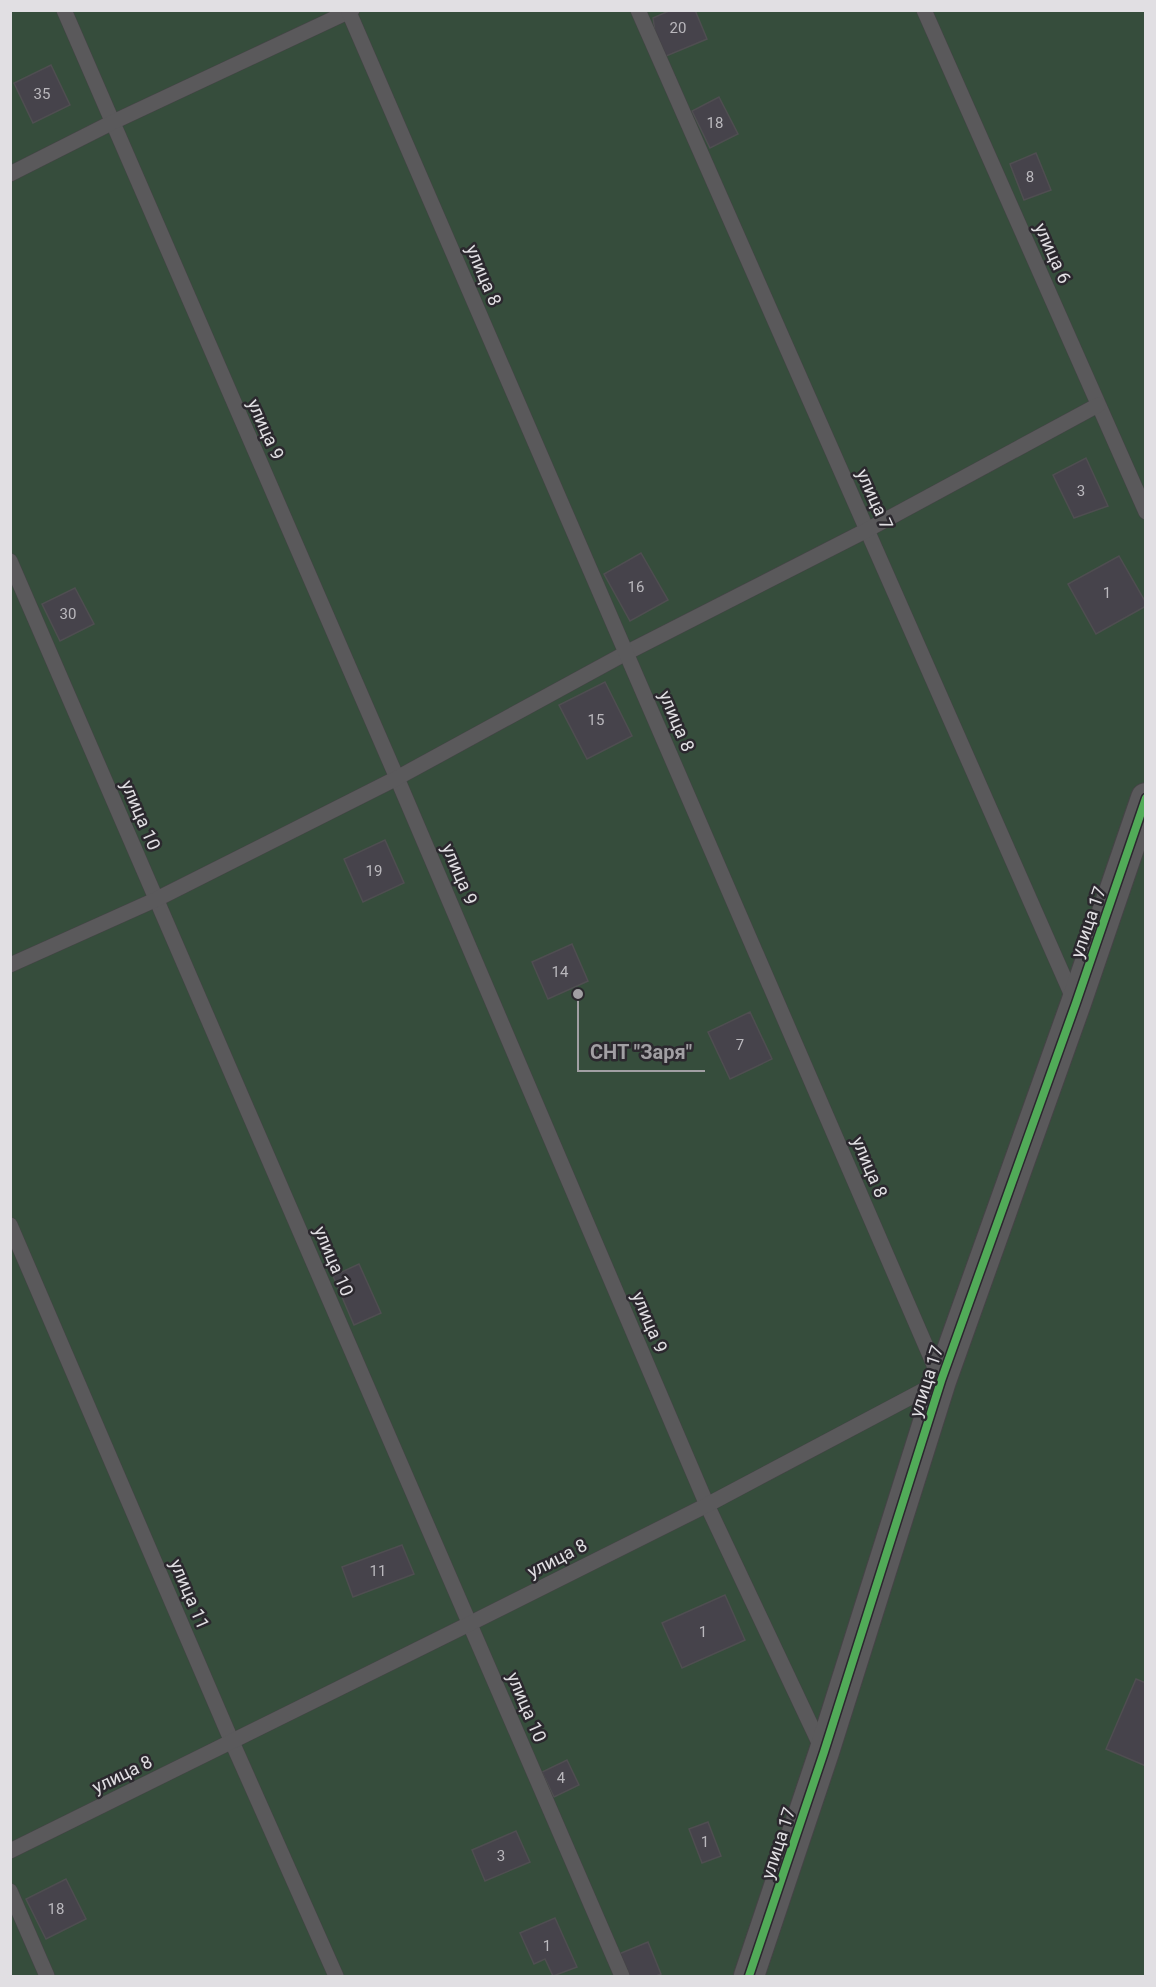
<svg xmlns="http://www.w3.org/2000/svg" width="1156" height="1987" viewBox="0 0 1156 1987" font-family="Roboto,sans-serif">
<rect width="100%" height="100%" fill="#2b292d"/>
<!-- green -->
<rect fill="#364d3c" x="11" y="11" width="1134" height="1965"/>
<!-- building -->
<g fill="#46434b" stroke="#4f4e51" stroke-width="1.5">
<path d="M671,10h24l12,29 -48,20 -6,-41z"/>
<path d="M51,65l19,40 -37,18 -19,-40z"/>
<path d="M719,97l19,37 -28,14 -18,-37z"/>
<path d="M1036,153l15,37 -27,10 -14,-36z"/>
<path d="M1086,458l22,48 -34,12 -21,-43z"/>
<path d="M641,553l27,47 -38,21 -26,-47z"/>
<path d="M1119,556l27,47v3l-50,28 -28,-50z"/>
<path d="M75,588l19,36 -34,17 -18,-37z"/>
<path d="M605,682l27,54 -45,23 -28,-54z"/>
<path d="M385,840l19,43 -41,19 -19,-43z"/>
<path d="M572,944l16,37 -40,18 -16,-37z"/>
<path d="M750,1012l22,47 -42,20 -22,-47z"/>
<path d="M359,1264l22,49 -27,12 -21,-49z"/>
<path d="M402,1545l12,29 -61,23 -11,-30z"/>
<path d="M725,1595l20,45 -63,28 -20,-45z"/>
<path d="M1136,1679l10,4v83l-40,-17z"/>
<path d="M567,1760l12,25 -25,12 -12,-25z"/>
<path d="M708,1822l13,34 -19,7 -13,-34z"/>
<path d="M516,1831l14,31 -45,19 -13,-31z"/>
<path d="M66,1879l20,40 -40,20 -20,-40z"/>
<path d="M555,1918l22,49 -24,9 -8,-17 -11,5 -14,-31z"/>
<path d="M648,1942l13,32 -5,2h-28l-9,-22z"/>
</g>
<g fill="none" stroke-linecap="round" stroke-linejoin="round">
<defs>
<g id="lane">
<path d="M64,10l333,768 310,727 116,246"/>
<path d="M638,10l436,990"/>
<path d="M924,10l222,502"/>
<path d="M10,174l101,-51 241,-113"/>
<path d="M10,561l612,1415"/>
<path d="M10,965l147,-66 240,-121 229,-125 241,-123 231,-125"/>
<path d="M10,1225l222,517 104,234"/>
<path d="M10,1851l459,-227 238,-119 234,-124 -593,-1371"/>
<path d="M10,1891l37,85"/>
</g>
<path id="street" d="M749,1976l75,-224 117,-371 135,-378 70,-205"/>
</defs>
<!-- lane casing -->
<use href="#lane" stroke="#454446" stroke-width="16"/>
<!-- street casing -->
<use href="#street" stroke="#454446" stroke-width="32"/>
<!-- lane -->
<use href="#lane" stroke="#5a595b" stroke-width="15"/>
<!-- street -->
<use href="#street" stroke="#5a595b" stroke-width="30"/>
<defs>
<path id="cycleway" d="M749,1976l75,-224 117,-371 135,-378 70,-205"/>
</defs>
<!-- cycleway casing -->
<use href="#cycleway" stroke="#2b282e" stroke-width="11"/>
<!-- cycleway -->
<use href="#cycleway" stroke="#51ab58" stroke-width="8"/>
</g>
<g text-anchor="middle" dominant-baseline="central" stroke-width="5" stroke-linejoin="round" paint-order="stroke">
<!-- number labels -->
<g font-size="15" fill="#bab8bd">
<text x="678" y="28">20</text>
<text x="42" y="94">35</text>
<text x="715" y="123">18</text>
<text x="1030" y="177">8</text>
<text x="1081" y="491">3</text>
<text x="636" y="587">16</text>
<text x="1107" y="593">1</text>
<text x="68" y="614">30</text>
<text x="596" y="720">15</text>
<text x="374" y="871">19</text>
<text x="560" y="972">14</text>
<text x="740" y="1045">7</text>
<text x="378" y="1571">11</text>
<text x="703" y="1632">1</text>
<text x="561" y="1778">4</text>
<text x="705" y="1842">1</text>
<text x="501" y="1856">3</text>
<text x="56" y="1909">18</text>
<text x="547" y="1946">1</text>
</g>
<!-- street labels -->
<g font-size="18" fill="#e1dfe3" stroke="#2b282e">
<text transform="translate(1053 253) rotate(66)">улица 6</text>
<text transform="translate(484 275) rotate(67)">улица 8</text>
<text transform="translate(266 429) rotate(66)">улица 9</text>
<text transform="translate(875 499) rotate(66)">улица 7</text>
<text transform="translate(677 721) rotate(67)">улица 8</text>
<text transform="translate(141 815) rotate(67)">улица 10</text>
<text transform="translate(460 874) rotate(67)">улица 9</text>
<text transform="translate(1088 922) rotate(-71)">улица 17</text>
<text transform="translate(870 1167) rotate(67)">улица 8</text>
<text transform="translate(334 1261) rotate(67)">улица 10</text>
<text transform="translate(650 1322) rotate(67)">улица 9</text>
<text transform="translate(926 1381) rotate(-72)">улица 17</text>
<text transform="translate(557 1558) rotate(-27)">улица 8</text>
<text transform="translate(190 1594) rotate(67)">улица 11</text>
<text transform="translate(527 1707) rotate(67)">улица 10</text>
<text transform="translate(122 1774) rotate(-26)">улица 8</text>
<text transform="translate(778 1843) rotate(-72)">улица 17</text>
</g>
</g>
<!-- callouts -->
<path fill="none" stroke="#a19fa3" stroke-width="2" d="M578 994L578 1071H705"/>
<circle fill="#a19fa3" stroke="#2b282e" stroke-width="2" cx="578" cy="994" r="6"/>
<g font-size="20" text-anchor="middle" font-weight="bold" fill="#a19fa3" stroke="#2b282e" stroke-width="5" stroke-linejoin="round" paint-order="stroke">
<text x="641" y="1059">СНТ "Заря"</text>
</g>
<!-- border -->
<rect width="1156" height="1987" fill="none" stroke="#e1dfe3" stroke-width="24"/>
</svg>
